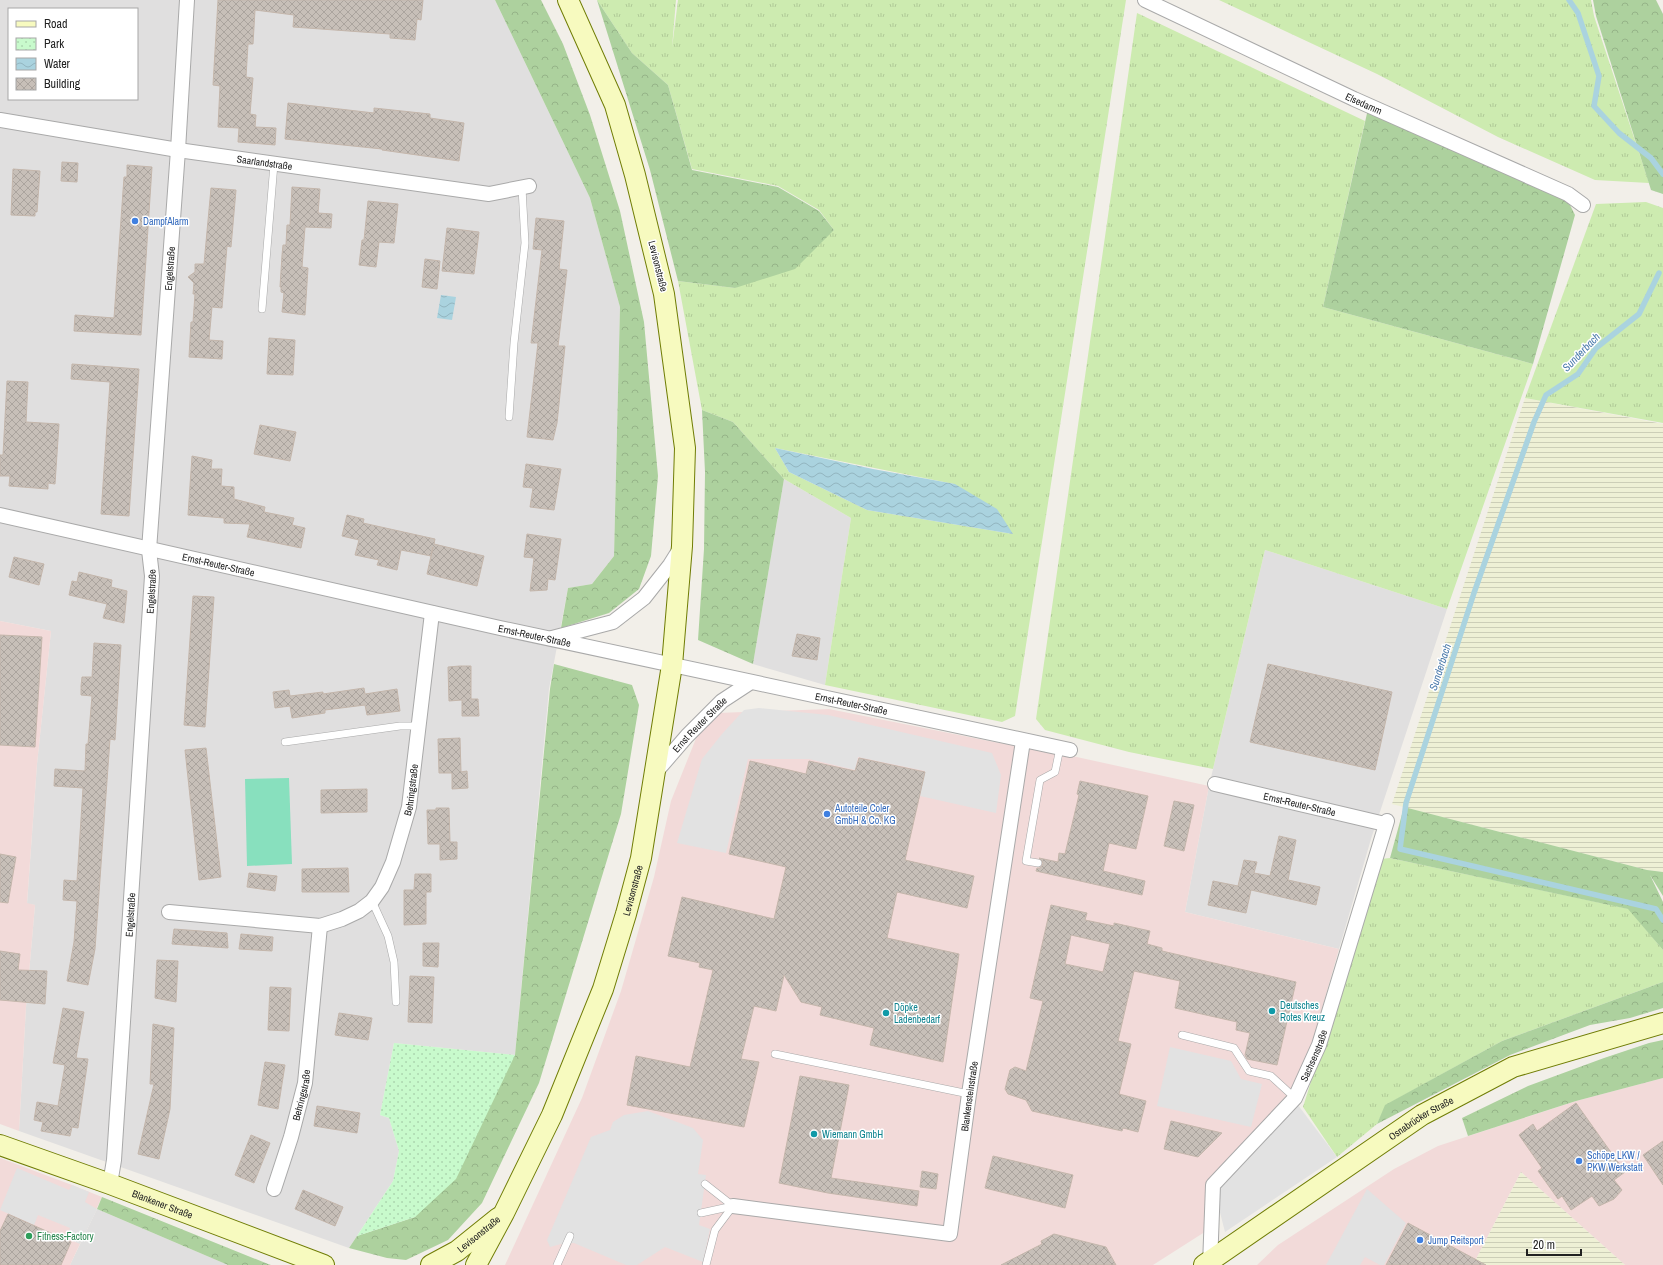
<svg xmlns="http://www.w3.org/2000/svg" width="1663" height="1265" viewBox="0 0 1663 1265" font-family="'Archivo Narrow',sans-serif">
<defs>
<pattern id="farmland-rules" width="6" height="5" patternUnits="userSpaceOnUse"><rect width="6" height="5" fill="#eef0d5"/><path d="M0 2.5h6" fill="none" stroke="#ccceb7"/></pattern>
<pattern id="grass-tufts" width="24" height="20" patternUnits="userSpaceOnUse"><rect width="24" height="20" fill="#cdebb0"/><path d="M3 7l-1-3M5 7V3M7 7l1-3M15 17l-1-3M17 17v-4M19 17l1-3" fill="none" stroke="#b0c997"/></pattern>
<pattern id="forest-crowns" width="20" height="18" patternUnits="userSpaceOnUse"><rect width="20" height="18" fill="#add19e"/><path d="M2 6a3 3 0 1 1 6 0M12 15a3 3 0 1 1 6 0" fill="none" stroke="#95b388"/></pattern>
<pattern id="park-dots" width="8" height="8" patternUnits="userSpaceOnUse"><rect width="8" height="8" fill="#c8facc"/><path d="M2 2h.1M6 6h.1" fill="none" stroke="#acd6af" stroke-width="1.8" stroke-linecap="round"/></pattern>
<pattern id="water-waves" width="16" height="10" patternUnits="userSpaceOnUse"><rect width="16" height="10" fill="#aad3df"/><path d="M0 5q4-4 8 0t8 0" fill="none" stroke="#92b5bf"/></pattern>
<pattern id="building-cross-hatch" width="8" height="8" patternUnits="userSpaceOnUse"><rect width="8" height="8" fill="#c7bfb8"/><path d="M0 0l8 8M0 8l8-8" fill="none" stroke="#aba49e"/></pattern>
</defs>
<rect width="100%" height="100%" fill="#f2efe9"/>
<!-- residential -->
<g fill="#e0dfdf" fill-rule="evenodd">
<path d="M0,0h495l95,198 30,109 -6,249 -22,28 -24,4 -19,101 -34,366 -121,-12 -14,72 9,3 10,33 -6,30 -44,67 -330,-117 7,-124 9,-102 -8,-1 10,-140 14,-133 -51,-10zM9,9h128v90h-128z"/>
<path d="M784,479l67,39 -26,167 -72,-21z"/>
<path d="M1265,550l182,59 -76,230 -32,110 -154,-37 24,-126z"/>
<path d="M97,1209l131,56h-158z"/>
</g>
<!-- commercial -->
<g fill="#f2dad9">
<path d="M0,621l51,10 -14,133 -10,139 8,2 -9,102 -7,124 -19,-7z"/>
<path d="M829,709l165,33 60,10 155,34 -24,126 154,37 -26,91 -21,58 -82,85 1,45 -58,37h-648l77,-167 39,-107 33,-114 17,-76 28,-70 18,-18z"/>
<path d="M1663,1078v187h-38l-104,-93 -48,93h-216l21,-20 116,-76 44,-23 138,-45z"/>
<path d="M0,1158l72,27 30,12 -32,68h-70z"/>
</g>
<!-- farmland -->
<g fill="url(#farmland-rules)">
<path d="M1525,398l138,26v448l-16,-2 -255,-66z"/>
<path d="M1521,1172l104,93h-152z"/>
</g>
<!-- grass -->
<g fill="url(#grass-tufts)" fill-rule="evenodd">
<path d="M597,0h79l-4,48 6,-48h448l-111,716 -13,6 -177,-37 26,-167 -67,-39 -51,-57 -31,-12 -24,-129 57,7 99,-58 -15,-20 -41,-24 -86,-17 -24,-84 -36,-32zM775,448l179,36 59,50 -146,-24 -78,-38z"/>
<path d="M1219,0h372l3,16 55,167 -54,-3 -97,-43 -121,-63z"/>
<path d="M1137,13l228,108 -42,186 210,57 -86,245 -182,-59 -52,219 -84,-17 -84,-22 -9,-11z"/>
<path d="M1646,202l17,6v215l-138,-25 71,-194z"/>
<path d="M1390,858l239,51 34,41v32l-161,59 -116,64 -9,19 -40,33 -34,-50 78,-248z"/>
</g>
<!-- forest -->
<g fill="url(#forest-crowns)">
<path d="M495,0h46l22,44 27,71 30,96 24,111 14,154 -7,80 -12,33 -30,24 -48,15 7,-40 24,-4 22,-28 6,-249 -30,-109z"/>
<path d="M597,0l35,53 36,32 24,85 86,17 41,24 15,19 -39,39 -60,19 -57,-7 -28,-111z"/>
<path d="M1593,0h63l7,14v180l-12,-4 -55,-174z"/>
<path d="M1368,109l198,88 9,18 -42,149 -210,-57z"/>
<path d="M702,410l31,12 51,57 -31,185 -55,-24 6,-91 1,-77z"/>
<path d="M554,664l78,21 7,20 -18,109 -82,269 -57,120 -34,37 -42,20 -19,-2 -38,-10 8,-12 58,-19 100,-162 35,-366z"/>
<path d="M1404,807l243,63 16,2v24l-13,-21 13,27v48l-35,-41 -238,-51z"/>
<path d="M1663,982v26l-33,10 -40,7 -80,30 -133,69 8,-19 117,-64z"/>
<path d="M1663,1040v38l-87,23 -108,35 -6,-18 66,-32 76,-28 45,-15z"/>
<path d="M102,1197l166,67 3,1h-43l-131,-56z"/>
</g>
<!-- park -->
<path fill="url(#park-dots)" d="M394,1043l121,12 -59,124 -41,38 -58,19 36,-55 6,-30 -10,-33 -9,-3z"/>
<!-- pitch -->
<path fill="#88e0be" d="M289,778l3,86 -45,2 -2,-87z"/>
<!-- parking -->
<g fill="#e2e2e2">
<path d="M759,708l69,7 164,38 9,22 -5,38 -76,-17 5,-25 -67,-14 -3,13 -46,-11h-61l-22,94 -49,-10 25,-84 20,-25 22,-24z"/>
<path d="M1170,1047l61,14 10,18 21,5 -11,43 -94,-21z"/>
<path d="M1295,1101l42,56 -112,75 -12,-47z"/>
<path d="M648,1111l45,17 10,12 -5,34 8,1 -7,50 11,4 -7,33 -38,-15 -28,18h-11l-52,-22 -13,1 -11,3 -3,-7 44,-103 19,-7 3,-8 11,-7z"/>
<path d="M17,1168l52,22 3,-5 17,7 -4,10 12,7 -17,35 -14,-6 4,-10 -32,-13 -4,10 -34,-15z"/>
<path d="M1367,1189l39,34 -22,42h-4l-15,-8 -5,8h-34z"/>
</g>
<!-- water -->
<g fill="url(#water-waves)">
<path d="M441,295l15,2 -4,23 -15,-2z"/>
<path d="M775,448l98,21 82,15 42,25 16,25 -146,-24 -78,-38z"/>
</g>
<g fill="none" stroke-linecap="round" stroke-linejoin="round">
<!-- stream -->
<g stroke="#aad3df" stroke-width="5.5">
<path d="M1569,0l9,13 21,63 -5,30 25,27 32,25 12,16"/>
<path d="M1659,273l-20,41 -43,34 -18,26 -32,21 -12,27 -60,171 -68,210 -6,46 256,60 7,11"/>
</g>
</g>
<!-- building -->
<g fill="url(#building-cross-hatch)" stroke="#c4b6ab" fill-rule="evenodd">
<path d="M218,0h205l-2,20 -4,-1 -2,21 -25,-2v-4l-97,-7 1,-12 -39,-5 -2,34h-5l-2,33 7,1 -3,36 6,1 -1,12 21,1 -1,17 -37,-3 1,-14 -21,-1 2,-41 -7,-1z"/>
<path d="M288,103l86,10v-5l56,6v4l34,5 -5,38 -77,-11v-1l-97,-10z"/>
<path d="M62,162l16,1 -1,19 -16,-1z"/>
<path d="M127,165l25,2 -11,168 -67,-4 1,-16 39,3 10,-141h3z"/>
<path d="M13,169l27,2 -3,41h-2v4l-24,-1z"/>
<path d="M292,187l28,2 -2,24 14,1 -1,14 -26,-1 -3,40 6,1 -3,47 -23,-3 2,-19 -3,-1v-5h-1l2,-32 1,-10h3l1,-20h3z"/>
<path d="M211,188l25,2 -5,57 -4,-1 -5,62 -10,-1 -3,33 14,1 -1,18 -33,-2 2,-35h2l2,-28h-2l1,-11 -6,-6 7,-5v-8h9z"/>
<path d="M368,201l30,3 -4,39 -15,-1 -3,25 -17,-2 3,-25h2z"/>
<path d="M536,218l28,3 -5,48 8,1 -9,76h7l-8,77 -4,17 -26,-3 11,-94h-7l11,-93 -9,-1z"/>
<path d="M447,228l32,4 -5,42 -32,-3z"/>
<path d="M425,259l15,2 -3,28 -15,-2z"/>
<path d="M269,338l26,2 -2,35 -26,-1z"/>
<path d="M72,364l67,5 -10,147 -28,-2 9,-132 -39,-3z"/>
<path d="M7,381l21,1 -2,40 33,2 -4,60 -7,-1v6l-39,-3 1,-10h-10v-21h3z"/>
<path d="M260,425l36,7 -6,29 -36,-7z"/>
<path d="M192,456l20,4 -1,9h11l-1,17 13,1v12l31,8 -1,5 30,6 -2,7 13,3 -4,20 -54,-11 3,-13 -26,-1v-5l-36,-3z"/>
<path d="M526,464l35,5 -7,41 -24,-3 3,-19 -10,-1z"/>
<path d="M347,515l17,4 -1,4 72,16 -1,5 50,12 -7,30 -50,-12 6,-27 -2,9 -30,-6 -4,20 -20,-5 2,-5 -24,-5 4,-15 -17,-4z"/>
<path d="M527,534l34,5 -6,41 -7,-1 -1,11 -17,1 4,-33 -10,-1z"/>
<path d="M14,557l30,7 -5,21 -30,-8z"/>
<path d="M79,572l33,8 -1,7 16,4 -3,32 -21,-5 4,-14 -38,-9 3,-14 5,1z"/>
<path d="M193,596l21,1 -9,130 -21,-2z"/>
<path d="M797,634l23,4 -3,22 -25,-4z"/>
<path d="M0,635l42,2 -7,110 -35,-2z"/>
<path d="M94,643l27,2 -6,95 -5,-1 -15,210 -7,36 -21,-4 7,-39 3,-41 -14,-1 1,-20 13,1 6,-93 -29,-2 1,-17 30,2 1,-27h2l4,-48 -11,-1v-9l1,-9h10z"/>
<path d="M1268,664l124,28 -17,78 -125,-28z"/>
<path d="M460,666h11v33h7l1,17h-17v-16l-13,1 -1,-34z"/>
<path d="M364,688l1,6 32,-5 3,22 -33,4 -2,-10 -40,5v3l-33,5 -2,-12 -15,2 -2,-16 16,-2 1,6 33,-4v2z"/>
<path d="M460,738l1,34 6,-1 1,17 -16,1v-16h-13l-1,-34z"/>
<path d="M206,748l15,129 -22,3 -14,-130z"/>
<path d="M859,758l66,14 -20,88 69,16 -7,32 -70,-16 -10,46 72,16 -16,108 -73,-17 4,-17 -54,-13 2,-8 -21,-5 -17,-27 -8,36 -22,-5 -13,53 18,3 -15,65 -117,-22 9,-49 54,11 23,-97 -14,-3 1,-4 -32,-7 14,-59 92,22 12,-52 -57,-13 21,-93 56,13 3,-13 46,10z"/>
<path d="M1080,781l68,15 -12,53 -27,-6 -6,28 42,10 -3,14 -106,-24 1,-3h3l3,-4 -1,-3 -3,-3 19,4 1,-9 6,1 14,-59 -2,-1z"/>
<path d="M367,789v23l-46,1v-23z"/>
<path d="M1174,801l20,4 -10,46 -20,-5z"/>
<path d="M436,808h13l1,34h7v17l-17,1v-16h-12l-1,-34h9z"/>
<path d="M1279,836l17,4 -8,40 32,7 -4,18 -65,-15 -5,23 -38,-8 5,-24 25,5 6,-26 13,2 -3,11 16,3z"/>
<path d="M0,854l16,3 -8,46 -8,-1z"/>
<path d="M348,868l1,24h-47v-23z"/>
<path d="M249,873l28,3 -2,15 -28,-4z"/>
<path d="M415,874h16v18h-5v32l-22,1v-35h10z"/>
<path d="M1051,905l36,8 -2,7 29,6v-3l36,8 -3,13 15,4v3l134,31 -19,83 -30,-6 -2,-4 5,-22 -14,-3 1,-8 -62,-14 5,-27 -46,-10 -16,70 13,3 -12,50 27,7 -8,31 -15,-4 -1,3 -90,-20 -6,-11 -18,-6 -3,-5 5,-19 5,-3 11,4 17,-70 -13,-3zM1071,935l39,9 -7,28 -38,-8z"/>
<path d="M174,929l53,4 1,15 -56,-4z"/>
<path d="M241,934l32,3 -1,14 -33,-2z"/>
<path d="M423,943h16l-1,24 -15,-1z"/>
<path d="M0,951l20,3 -2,16 29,1 -2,33 -45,-4z"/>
<path d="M157,960l21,1 -2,41 -21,-4z"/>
<path d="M410,976l24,1 -2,46 -24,-1z"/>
<path d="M270,987l21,1 -2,43 -21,-1z"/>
<path d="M63,1008l21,4 -8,46 12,1 -10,69 -6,-1 -2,9 -29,-5 2,-9 -9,-2 3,-18 21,4 7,-41 -12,-2z"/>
<path d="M339,1013l33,5 -4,22 -33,-5z"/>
<path d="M153,1024l21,4 -4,81 -11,50 -21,-5 16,-70h-4z"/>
<path d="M265,1062l20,3 -7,44 -20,-4z"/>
<path d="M800,1076l49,9 -18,93 88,13 -2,15 -89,-13 -49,-10z"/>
<path d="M1576,1103l49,69 -11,8 8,10 -8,9 -15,7 -7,-10 -21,14 -9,-14 -4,3 -20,-28 4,-3 -23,-33 14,-11 4,7z"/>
<path d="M317,1106l43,7 -3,20 -43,-7z"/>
<path d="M1171,1121l51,12 -24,24 -34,-8z"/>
<path d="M251,1135l19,8 -16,40 -19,-8z"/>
<path d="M1663,1141v44l-20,-30z"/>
<path d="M993,1156l80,19 -8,33 -80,-20z"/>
<path d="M922,1171l16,3 -2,15 -16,-2z"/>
<path d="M303,1190l40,17 -8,19 -40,-17z"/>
<path d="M8,1214l63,28 -10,23h-61v-34z"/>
<path d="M1408,1223l78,42h-100z"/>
<path d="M1054,1234l52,13 10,18h-115l41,-21 -1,-3z"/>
</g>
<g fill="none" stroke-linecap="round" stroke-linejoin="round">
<defs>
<g id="service">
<path d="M262,309l12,-145"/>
<path d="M509,417l5,-74 11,-100 -3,-55"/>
<path d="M285,742l115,-16h19"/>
<path d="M1038,863l-12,-2 14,-81 15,-8 5,-24"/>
<path d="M372,901l16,35 6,26 2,40"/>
<path d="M1182,1035l52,13 15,23 22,5 24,22"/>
<path d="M775,1054l194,40"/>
<path d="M705,1184l28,22"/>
<path d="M701,1213l32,-7"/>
<path d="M557,1265l13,-29"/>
<path d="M706,1265l9,-35 18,-24"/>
</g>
<g id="minor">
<path id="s1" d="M1145,0l209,99 214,95 15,11"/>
<path id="s2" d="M0,120l178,30 311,44 40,-8"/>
<path id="s3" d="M0,515l500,113 570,122"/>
<path d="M552,638l61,-16 31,-24 26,-33 10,-16"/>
<path id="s4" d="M655,773l32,-37 35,-35 29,-19"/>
<path id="s5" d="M1215,784l170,40"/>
<path id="s6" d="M169,912l151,14 22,-7 17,-8 13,-10 10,-14 11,-25 16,-55 23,-194"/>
<path id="s7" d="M110,1184l4,-24 38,-584 -3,-26 29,-400 9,-150"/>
<path id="s8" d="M274,1189l17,-52 14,-54 15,-157"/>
<path id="s9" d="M733,1206l217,28 19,-140 54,-353"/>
<path id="s10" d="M1210,1265l3,-80 82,-87 24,-53 68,-224"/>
</g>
<g id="secondary">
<path id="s11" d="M0,1145l110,39 214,81"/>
<path id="s12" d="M431,1265l26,-14 41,-33"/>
<path id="s13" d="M476,1265l28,-52 48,-98 51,-126 23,-75 15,-56 31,-193 10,-119 3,-98 -21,-154 -29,-119 -20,-70 -47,-105"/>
<path id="s14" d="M1204,1265l218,-150 91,-48 150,-44"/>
</g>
</defs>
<!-- service casing -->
<use href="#service" stroke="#a9a9a9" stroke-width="8"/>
<!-- minor casing -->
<use href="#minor" stroke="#a9a9a9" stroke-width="16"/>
<!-- secondary casing -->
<use href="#secondary" stroke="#707d05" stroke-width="22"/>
<!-- service -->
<use href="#service" stroke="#fff" stroke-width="7"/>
<!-- minor -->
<use href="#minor" stroke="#fff" stroke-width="14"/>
<!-- secondary -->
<use href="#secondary" stroke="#f7fabf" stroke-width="20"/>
</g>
<!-- markers -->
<g fill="#3f7fe0" stroke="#fff" stroke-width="1.5">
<circle cx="135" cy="221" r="4"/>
<circle cx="827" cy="814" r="4"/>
<circle cx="1579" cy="1161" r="4"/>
<circle cx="1420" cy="1240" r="4"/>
</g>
<g fill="#0f9aa8" stroke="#fff" stroke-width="1.5">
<circle cx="1272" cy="1011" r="4"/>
<circle cx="886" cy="1013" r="4"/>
<circle cx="814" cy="1134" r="4"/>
</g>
<circle fill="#2e9e5b" stroke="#fff" stroke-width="1.5" cx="29" cy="1236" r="4"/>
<g text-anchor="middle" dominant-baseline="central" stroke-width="3" stroke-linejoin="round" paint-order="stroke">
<!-- street labels -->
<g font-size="10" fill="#222" stroke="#fff">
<text stroke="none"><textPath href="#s1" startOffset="242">Elsedamm</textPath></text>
<text stroke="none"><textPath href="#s2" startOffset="268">Saarlandstraße</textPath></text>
<text transform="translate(658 266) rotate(76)">Levisonstraße</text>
<text stroke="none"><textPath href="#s7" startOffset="918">Engelstraße</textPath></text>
<text stroke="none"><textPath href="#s3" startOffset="224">Ernst-Reuter-Straße</textPath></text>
<text stroke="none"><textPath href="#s7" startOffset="594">Engelstraße</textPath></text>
<text stroke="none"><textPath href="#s3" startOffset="548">Ernst-Reuter-Straße</textPath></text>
<text stroke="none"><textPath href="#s3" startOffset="872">Ernst-Reuter-Straße</textPath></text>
<text stroke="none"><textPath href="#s4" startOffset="66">Ernst Reuter Straße</textPath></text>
<text stroke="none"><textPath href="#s6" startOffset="329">Behringstraße</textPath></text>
<text stroke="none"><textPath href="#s5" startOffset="87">Ernst-Reuter-Straße</textPath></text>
<text stroke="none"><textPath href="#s13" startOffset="407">Levisonstraße</textPath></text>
<text stroke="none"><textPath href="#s7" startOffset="270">Engelstraße</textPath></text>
<text stroke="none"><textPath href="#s10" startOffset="246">Sachsenstraße</textPath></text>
<text stroke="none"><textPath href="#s8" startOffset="98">Behringstraße</textPath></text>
<text stroke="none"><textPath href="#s9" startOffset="358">Blankensteinstraße</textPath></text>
<text stroke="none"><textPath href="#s14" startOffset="262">Osnabrücker Straße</textPath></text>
<text stroke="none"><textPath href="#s11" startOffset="173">Blankener Straße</textPath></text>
<text stroke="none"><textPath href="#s12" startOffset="57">Levisonstraße</textPath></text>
</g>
<!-- shop labels -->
<g font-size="10" fill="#366cbe" stroke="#fff" text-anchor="start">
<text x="143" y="221">DampfAlarm</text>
<text x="835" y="808">Autoteile Coler<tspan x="835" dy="12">GmbH &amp; Co. KG</tspan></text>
<text x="1587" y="1155">Schöpe LKW /<tspan x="1587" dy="12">PKW Werkstatt</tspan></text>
<text x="1428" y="1240">Jump Reitsport</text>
</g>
<!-- culture labels -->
<g font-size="10" fill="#0d838f" stroke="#fff" text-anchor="start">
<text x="1280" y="1005">Deutsches<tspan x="1280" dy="12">Rotes Kreuz</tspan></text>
<text x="894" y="1007">Döpke<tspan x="894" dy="12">Ladenbedarf</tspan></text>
<text x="822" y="1134">Wiemann GmbH</text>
</g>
<!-- leisure labels -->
<g font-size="10" fill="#27864d" stroke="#fff" text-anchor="start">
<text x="37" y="1236">Fitness-Factory</text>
</g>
<!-- water labels -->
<g font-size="11" font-style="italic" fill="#4a7aab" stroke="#fff">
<text transform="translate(1581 352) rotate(-46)">Sunderbach</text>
<text transform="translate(1440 667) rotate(-72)">Sunderbach</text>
</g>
</g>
<!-- legend -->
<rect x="8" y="8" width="130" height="92" fill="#ffffff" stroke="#a7a7a7"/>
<rect x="16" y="21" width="20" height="6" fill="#f7fabf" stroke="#a7a7a7"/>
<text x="44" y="28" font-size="12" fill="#222222">Road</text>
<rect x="16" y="38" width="20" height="12" fill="url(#park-dots)" stroke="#a7a7a7"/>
<text x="44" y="48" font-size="12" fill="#222222">Park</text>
<rect x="16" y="58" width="20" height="12" fill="url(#water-waves)" stroke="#a7a7a7"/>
<text x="44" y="68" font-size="12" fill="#222222">Water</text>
<rect x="16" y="78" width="20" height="12" fill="url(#building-cross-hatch)" stroke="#a7a7a7"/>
<text x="44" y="88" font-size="12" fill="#222222">Building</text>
<!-- scale -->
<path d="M1527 1249v6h54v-6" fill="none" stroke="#222222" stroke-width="2"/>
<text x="1533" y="1249" font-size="12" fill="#222222" stroke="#ffffff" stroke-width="3" paint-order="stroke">20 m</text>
</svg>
